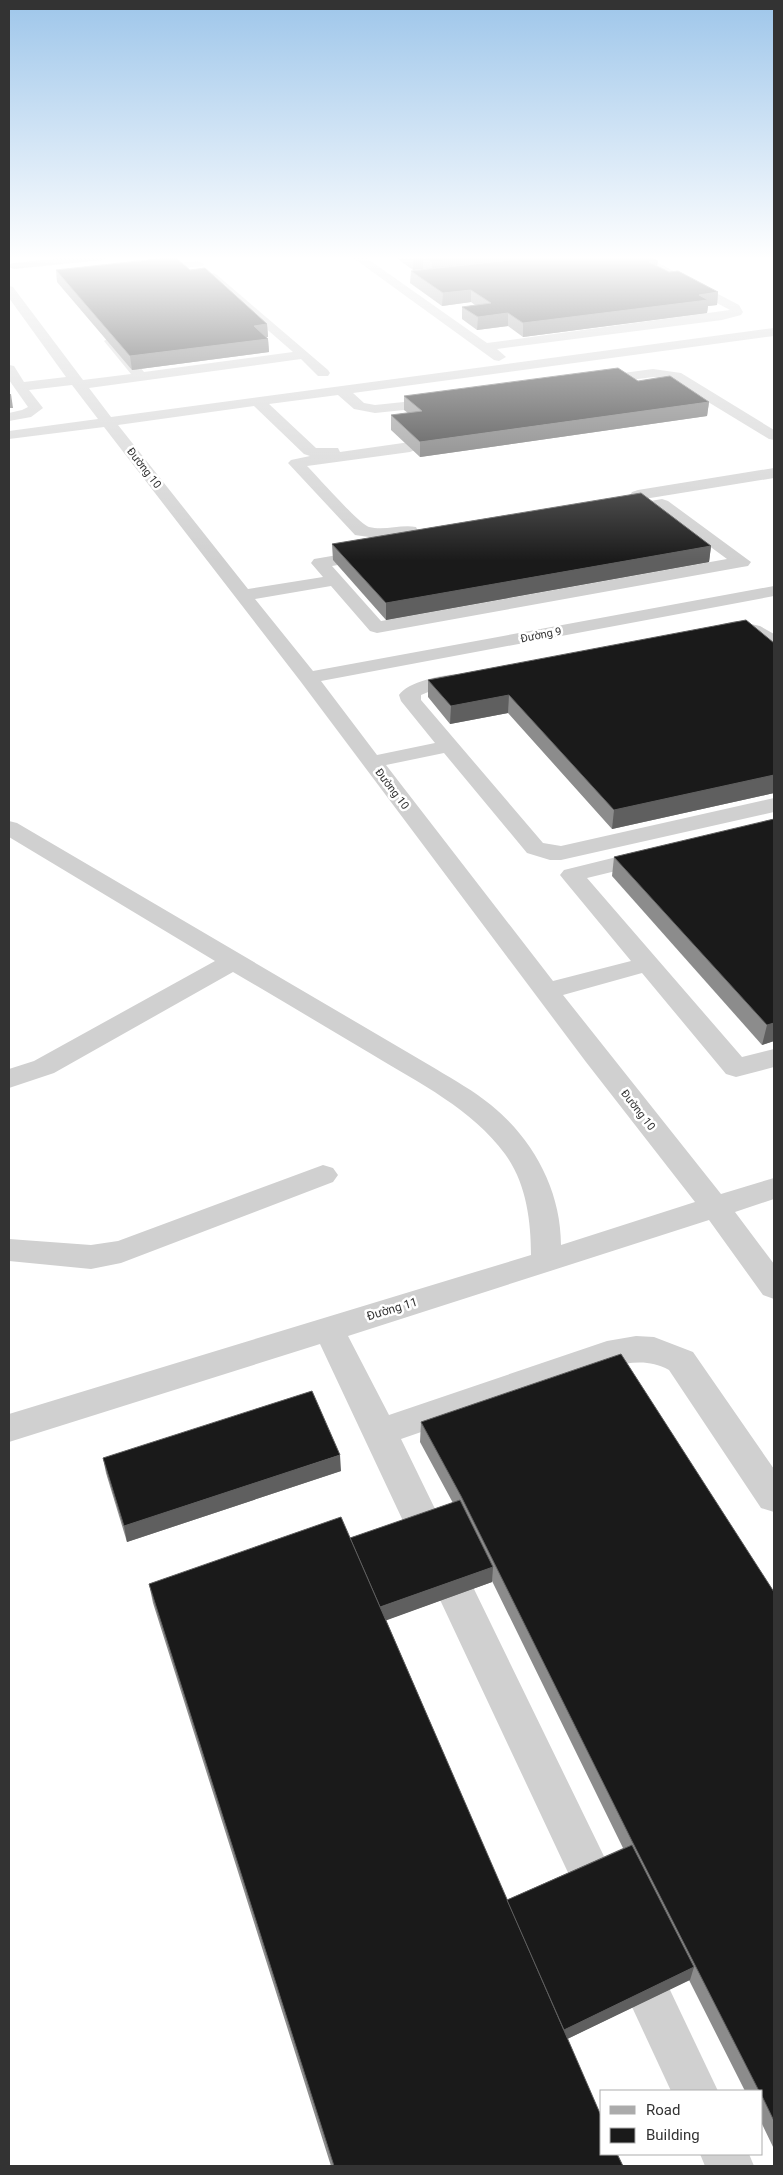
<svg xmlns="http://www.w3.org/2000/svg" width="783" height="2175" viewBox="0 0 783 2175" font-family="Roboto,sans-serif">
<rect width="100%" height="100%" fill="#fff"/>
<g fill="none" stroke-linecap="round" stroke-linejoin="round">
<!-- minor -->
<g fill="#d0d0d0" fill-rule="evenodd">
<path d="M352,257h13l122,86 243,-33 -95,-51 -1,-2h13l92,48 4,7 -2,3 -19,5 -225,29 9,8 -7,4 -5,-1z"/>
<path d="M198,261l6,3 -2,2 -55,6 -6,-3 6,-3z"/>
<path d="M213,273l4,2 111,95 2,3 -2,3h-10l-17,-17 -212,29 22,29 663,-89v8l-421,57 11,10 11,2 67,-7 5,1 2,3 -2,3 -5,1 -67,7 -21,-4 -16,-14 -69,9 47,44h22l2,4 70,-10 5,2 3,3 -3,3 -5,2 -103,14c10,10 53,59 62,61 16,4 32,-3 47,0l2,4 -2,4 -33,4 -28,-4 -67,-72 3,-3 19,-4 -6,-2 -50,-48 -136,19 130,164 75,-12 -12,-14 3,-4 6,-1 342,-59 6,2 83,61 -3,4 -6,1 -365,66 -7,-2 -39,-45 -76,13 58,72 461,-85v10l-453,85 56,74 58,-12 -34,-42 -2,-6c10,-15 57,-24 74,-20l3,4 -3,4 -40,7 -12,5v5l122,143 18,3 213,-48v14l-213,48h-11l-23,-7 -83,-100 -58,12 167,216 78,-20 -67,-81 -4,-5 4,-5 85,-21 8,2 4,5 -4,5 -70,17 155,179 32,-8v18l-38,10 -10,-3 -84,-101 -79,22 158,199 53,-16v21l-39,13 39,52v35l-11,-4 -54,-75 -361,116 41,79 218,-74 29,-5 18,1 39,15 81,117v43l-13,-4 -92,-138c-20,-11 -38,-8 -60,-3l-208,72 216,444 7,15 -7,15 -15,7 -15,-7 -267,-569 -311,98v-28l522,-159c0,-35 -5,-72 -26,-101 -33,-45 -86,-71 -132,-99 -47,-28 -94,-56 -140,-83l-179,101 -45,15v-19l25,-8 181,-100 -206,-124v-16l8,2 419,246c18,11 38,22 55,36 42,34 70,85 70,140l134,-43 -109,-140 -285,-380 -197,-255 -95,12v-8l89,-12 -26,-34 -43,5 14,18 -12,9 -22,4v-8l13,-3 6,-3 -19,-27v-15l5,1 10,16 42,-5 -57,-79v-12l4,1 70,93 48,-6 -27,-33 7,-4 5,1 28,34 149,-20 -84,-73 -2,-2zM659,509l68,50 -346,62 -49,-55z"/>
<path d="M653,369l28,4 93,57v10l-5,-1 -97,-59 -19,-3 -60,8 -7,-4 7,-4z"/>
<path d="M774,468v10l-136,22 -6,-2 -2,-3 2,-3 6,-2z"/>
<path d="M736,621l24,5 14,8v15c-11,-3 -17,-12 -28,-16 -7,-2 -16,1 -24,-1l-2,-4 2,-4z"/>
<path d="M323,1165l10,3 5,7 -5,7 -212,81 -30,6 -82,-8v-22l82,6 27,-4z"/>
<path d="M635,1944l16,6 67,141h-47l-58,-125 6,-16z"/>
<path d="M700,2154h49l5,12h-49z"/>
</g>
<!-- major -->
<path fill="#ababab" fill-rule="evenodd" d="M73,257h36l-6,3 -89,9 -5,-2 1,-3 4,-1z"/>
</g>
<!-- wall -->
<g fill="#8c8c8c" fill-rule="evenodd">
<path d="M395,257h255l7,9 12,6 49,20 -1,13 -9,1 -1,7 -184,24 -15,-11 -31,4 -15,-11v-12l13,-2 -4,-3 -29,4 -32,-23 1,-12 13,-2h-1l-10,1z"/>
<path d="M56,270h134l77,54 1,13h-2l2,2 1,13 -137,18 -75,-88z"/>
<path d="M638,381l71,21 -2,14 -287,41 -29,-27v-15l17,-2 -4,-3v-14z"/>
<path d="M332,544l379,2 -2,16 -323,58 -53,-60z"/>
<path d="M774,643v150l-162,36 -104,-116 -58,11 -22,-27v-17z"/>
<path d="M774,819v222l-12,4 -150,-169 2,-19z"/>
<path d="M421,1422l353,170v557l-12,-25v-33h-17l-56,-111 -122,59 56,127h-292l-178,-563 -4,-19 201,-46 103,-35 -33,-61zM492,1581l131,267 -116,52 -121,-280 106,-38z"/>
<path d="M103,1458l238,13 -214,71 -21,-69z"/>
</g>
<!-- shaded-wall -->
<g fill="#5f5f5f">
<path d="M423,257v12l-10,1v-12z"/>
<path d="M479,257h80l-119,16 -8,-6 -1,7 1,-12z"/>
<path d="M658,261l-2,12 -7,-11z"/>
<path d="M471,290v12l-29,4 1,-13z"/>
<path d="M718,292l-1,13 -9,1 -1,7 -184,24v-14z"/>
<path d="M508,313v13l-31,4 1,-13z"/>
<path d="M267,324l1,13 -14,2v-13z"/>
<path d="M268,339l1,13 -137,18 -2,-14z"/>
<path d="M9,394h2l2,14h-4z"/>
<path d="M709,402l-2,14 -287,41v-15z"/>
<path d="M711,546l-2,16 -323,58v-17z"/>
<path d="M509,695l-1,18 -58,11 1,-18z"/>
<path d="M774,775v18l-162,36 2,-19z"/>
<path d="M774,1023v18l-12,4 5,-20z"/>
<path d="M340,1455l1,16 -214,71 -3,-16z"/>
<path d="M493,1567l-1,15 -113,41 -1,-15z"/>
<path d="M694,1967l-4,13 -131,63 3,-12z"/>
</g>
<!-- building -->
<g fill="#1a1a1a" stroke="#5f5f5f">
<path d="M175,257l15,13 15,-2 62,56 -13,2 14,13 -138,17 -74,-86z"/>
<path d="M424,257h55l-47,5z"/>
<path d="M537,257h113l8,4 -9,1 20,10 9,-1 40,21 -19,3 9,5 -185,23 -15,-10 -30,4 -16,-10 29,-4 -20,-13 -28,3 -32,-22z"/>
<path d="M505,259l2,1 -74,8 -1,-1z"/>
<path d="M618,368l20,13 32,-5 39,26 -289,40 -29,-27 31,-4 -18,-15z"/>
<path d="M641,493l70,53 -325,57 -54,-59z"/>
<path d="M746,620l28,23v132l-160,35 -105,-115 -58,11 -23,-26z"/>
<path d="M774,819v204l-7,2 -153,-168z"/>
<path d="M621,1354l153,238v529l-12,-25v-5h-3l-127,-250 -171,-345 -40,-74z"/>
<path d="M312,1391l28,64 -216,71 -21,-68z"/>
<path d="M460,1500l33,67 -113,40 -30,-69z"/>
<path d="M341,1517l261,601v36h15l6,12h-289l-185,-582z"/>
<path d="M632,1845l62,122 -130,63 -57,-130z"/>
</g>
<!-- sky -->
<linearGradient id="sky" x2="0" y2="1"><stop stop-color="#9ec6ea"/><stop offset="0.46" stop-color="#fff"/><stop offset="1" stop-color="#fff" stop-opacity="0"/></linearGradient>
<rect width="783" height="561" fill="url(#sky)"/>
<g text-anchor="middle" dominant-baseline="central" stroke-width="5" stroke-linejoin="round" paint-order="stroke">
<!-- far-street labels -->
<g font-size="11" fill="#333" stroke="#fff">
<text transform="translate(144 468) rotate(52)">Đường 10</text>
<text transform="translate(541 635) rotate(-11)">Đường 9</text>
<text transform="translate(392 789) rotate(53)">Đường 10</text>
<text transform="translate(638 1110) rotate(52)">Đường 10</text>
</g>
<!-- street labels -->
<g font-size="12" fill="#333" stroke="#fff">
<text transform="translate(392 1309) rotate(-17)">Đường 11</text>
</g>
</g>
<!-- border -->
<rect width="783" height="2175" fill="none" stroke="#333333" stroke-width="20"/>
<!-- legend -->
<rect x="600" y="2090" width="162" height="65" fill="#ffffff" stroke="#adadad"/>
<rect x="610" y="2106" width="25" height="8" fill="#ababab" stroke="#adadad"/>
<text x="646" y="2115" font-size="15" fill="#333333">Road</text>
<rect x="610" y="2128" width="25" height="15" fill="#1a1a1a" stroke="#adadad"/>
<text x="646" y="2140" font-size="15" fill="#333333">Building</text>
</svg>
